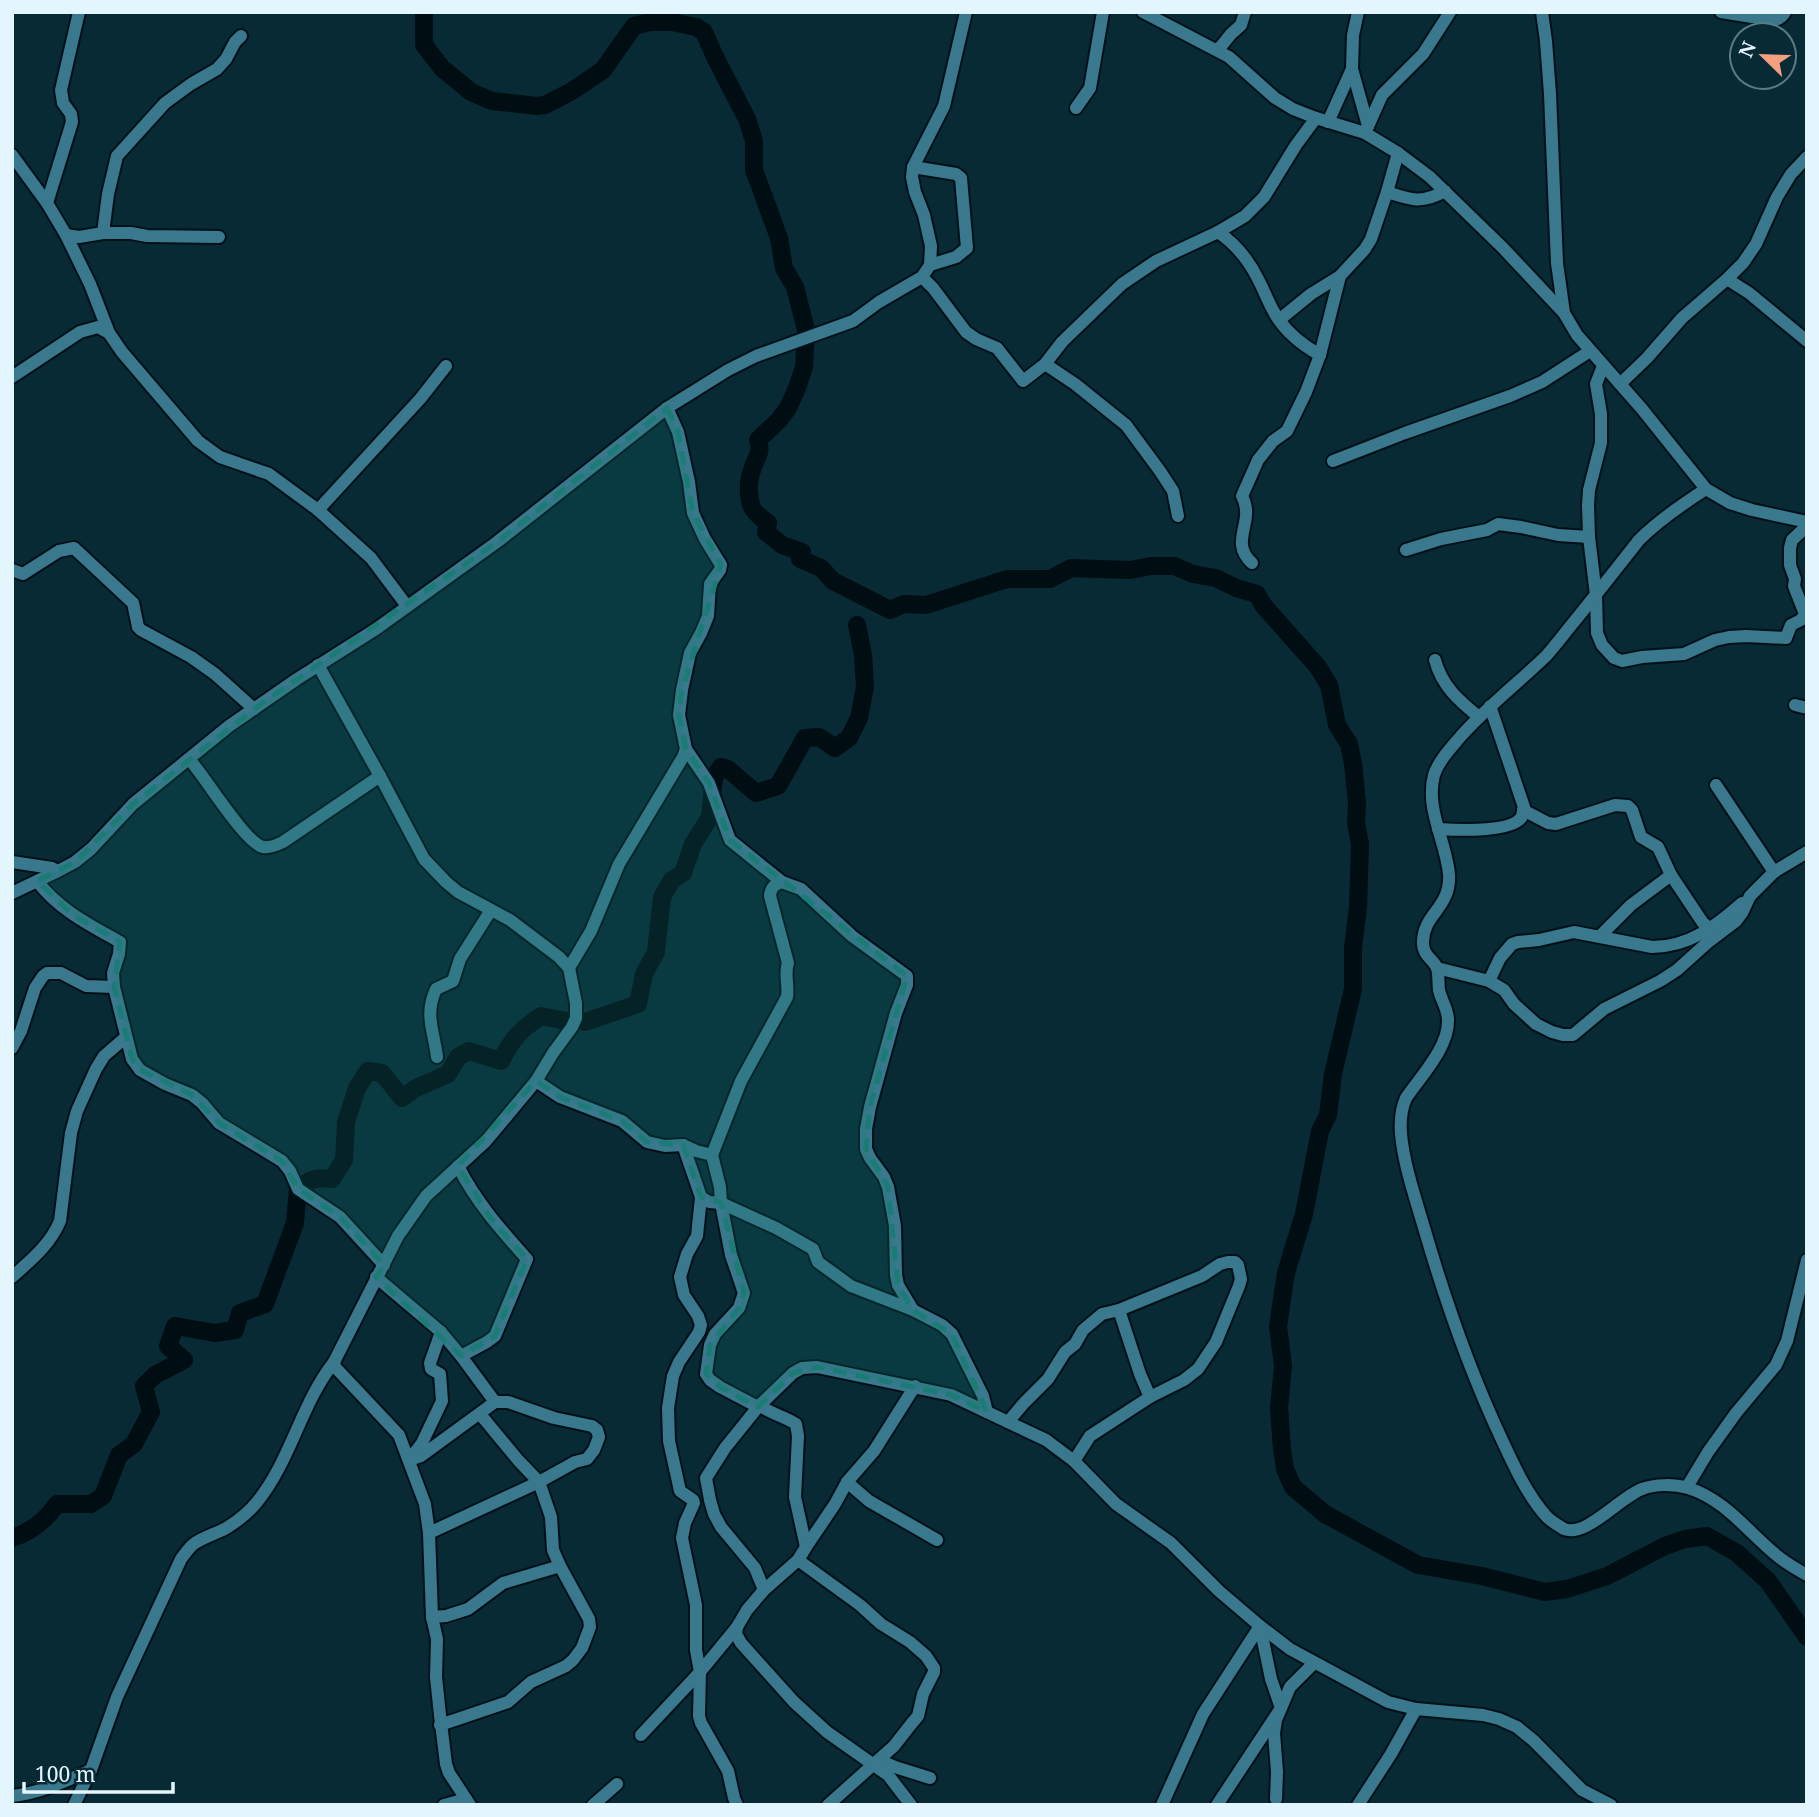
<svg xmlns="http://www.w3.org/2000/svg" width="1819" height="1817" viewBox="0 0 1819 1817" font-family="'Noto Serif',serif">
<rect width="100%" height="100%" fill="#072a35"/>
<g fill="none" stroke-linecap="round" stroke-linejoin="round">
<!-- river -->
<g stroke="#000d13" stroke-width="18">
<path d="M424,12v33l18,23 29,24 21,9 45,5 8,-1 27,-14 31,-21 31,-44 16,-4h22l24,5 8,5 11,25 32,62 7,22v29l25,68 5,30 11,19 11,43 -2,37 -7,21 -9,20 -9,12 -21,20c4,12 -1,16 -5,27 -5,12 -6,28 -1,40 2,6 11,12 16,16l-2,9 16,13 20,7 -2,7 21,9 12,13 57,29 14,-6 22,1 81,-26h43l21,-11 59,2 21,-4h23l19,8 23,4 20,10 21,6 6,11 55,62 11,18 8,40 12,19 4,19 4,40 -1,20 4,21 -2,63 -5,41v41l-20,85 -5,41 -8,16 -16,83 -18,59 -8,53 5,40 -4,42 3,41 3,20 8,18 32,27 93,51 64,11 63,16 22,-3 40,-13 58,-30 20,-7 22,-3 30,17 31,28 39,56"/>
<path d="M585,1022l53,-18 6,-30 12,-22 6,-55 10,-17 11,-7 10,-29 17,-27 4,-40 7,-10 7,2 28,24 22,-7 27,-48 14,-1 16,11 14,-10 10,-20 6,-31 -2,-32 -6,-30"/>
<path d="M12,1538c19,-6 34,-18 45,-34h34l12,-8 16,-41 15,-11 17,-32 -7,-26 11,-11 29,-15 -16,-14 7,-20 40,7 20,-3 5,-17 25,-9 30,-81 3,-34c11,-10 20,-12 34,-10l12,-19 2,-38 11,-34 11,-17 14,2 20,25 14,-10 32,-14 10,-17 11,-6 32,10c11,-22 19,-31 40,-45l25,5"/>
</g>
<defs>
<g id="street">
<path d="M1143,12l86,45 46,41 18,11 23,9 49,15 33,20 32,24 73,71 61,65"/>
<path d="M1358,12l-5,23 -1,34 16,57"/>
<path d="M1542,12l4,29 4,53 7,169 7,50 13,22 65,74 64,80 24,14 22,7 55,12"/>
<path d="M1721,12l50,8c7,0 11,-2 14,-8"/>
<path d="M1218,50l13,-16 10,-9 4,-13"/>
<path d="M1076,108l14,-20 13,-76"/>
<path d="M1328,122l24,-53"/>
<path d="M1365,133l17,-38 41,-41 27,-42"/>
<path d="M12,155l35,48 19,32 24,49 19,49 13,19 76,89 22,16 49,17 49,36 53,48 36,48"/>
<path d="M913,167l43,7 5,4 6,70 -11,9 -26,8"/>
<path d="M1387,192c24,8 35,12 58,-1"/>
<path d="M47,203l25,-81 -1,-8 -8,-11 -2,-13 18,-78"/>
<path d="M1218,232c19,13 31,28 41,49 7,13 11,27 20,39 11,16 25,26 41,35"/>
<path d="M103,233l5,-39 9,-38 48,-53 26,-19 26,-15 9,-10 9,-17 6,-6"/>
<path d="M66,235l13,2 24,-4h28l16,3 72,1"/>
<path d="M922,277l11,11 33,44 10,7 21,9 26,33 22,-17 17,-22 60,-58 34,-23 62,-29 27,-16 19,-19 32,-52 20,-27"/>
<path d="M1727,279l22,14 58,48"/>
<path d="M1279,320l32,-26 29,-18"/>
<path d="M1045,364l30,20 51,41 34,46 13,20 5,25"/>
<path d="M1603,366l-7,18 5,30v29l-12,47 -1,15 1,32 7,58 1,38 5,12 12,13 8,3 20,-4 42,-3 31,-14 14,-3 17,-1 40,2 5,-13 10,-5 4,-6 -11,-28 1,-7 -5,-14v-17l2,-8 15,-14"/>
<path d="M12,377l68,-45 18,-5 11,6"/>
<path d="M1620,384l27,-26 35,-40 45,-39 16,-16 13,-19 21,-47 14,-23 16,-17"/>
<path d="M1333,461l72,-28 105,-37 32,-14 48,-31"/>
<path d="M1706,489c-25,16 -47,31 -67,51 -22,28 -44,56 -66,83 -9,11 -18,23 -27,33 -28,27 -59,51 -85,80 -10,12 -22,24 -27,39 -9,34 12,66 15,99 2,34 -25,39 -26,67 -1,15 10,17 14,27 2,6 1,15 2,22 2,10 9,19 9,30 1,27 -27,56 -42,78 -5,11 -6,23 -5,36 3,32 15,66 24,97 21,72 45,141 77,209 12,26 25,55 45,77 4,4 12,9 17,12 22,9 56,-32 78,-40 13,-5 32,-5 46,-1 39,12 62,47 92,70 8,6 18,12 27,17"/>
<path d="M318,510l102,-111 26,-33"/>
<path d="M1406,550l35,-11 46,-9 11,-6 23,3 37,8 31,2"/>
<path d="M1252,563c-24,-22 4,-41 -10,-67l16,-36 15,-19 14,-10 19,-39 14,-37 20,-79 25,-27 6,-10 16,-47 11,-39"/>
<path d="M12,570l11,4 36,-23 15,-3 59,55 5,24 3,3 50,27 24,17 39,35"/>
<path d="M1435,660c7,26 23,40 44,57"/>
<path d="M1795,705l12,3"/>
<path d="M686,749l23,34 21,57 52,42 19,7 51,47 55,40v9l-11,28 -26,94 -4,22v20l4,9 14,19 4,10 7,39 1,49 2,10 15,25"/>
<path d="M189,759c15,16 56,84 74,88 7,1 14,-2 20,-5l97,-66"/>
<path d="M1716,785l58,87"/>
<path d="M1523,810l25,13 8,1 59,-19 13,1 4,4 9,27 17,10 13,28 32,48 11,9"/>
<path d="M1438,829c17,1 71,4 83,-11 2,-3 2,-8 3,-11l-34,-101"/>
<path d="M12,862l40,6 6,3"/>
<path d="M37,881c22,29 53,44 83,61l-1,12 -6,19 1,14 18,72 8,11 25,14 27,11 10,8 17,20 63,38 8,10 8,18 42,28 44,48"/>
<path d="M12,893l46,-22 17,-9 16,-13 42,-45 96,-78 68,-47 79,-50 121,-87 170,-134 61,-38 28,-14 97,-35 26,-19 43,-25 8,-12 1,-19 -7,-31 -9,-23 -3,-15 1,-10 31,-61 22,-94"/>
<path d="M1600,936l31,-31 40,-30"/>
<path d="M569,968l22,-37 28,-67 64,-107 3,-8 -7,-34 3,-25 8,-37 11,-20 7,-17 2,-32 10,-14 1,-5 -16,-26 -12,-26 -4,-31 -11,-50 -11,-24"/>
<path d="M1437,968l52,13 15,9 10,14 22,20 16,8 11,3h10l31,-26 56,-28 17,-11 30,-27 29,-22 6,-8 8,-17 24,-24 33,-20"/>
<path d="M1489,981l11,-23 12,-14 6,-2 21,-2 35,-8 78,15c37,0 64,-21 90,-44"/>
<path d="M12,1048l9,-17 14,-43 8,-12 4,-3h14l25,13 28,1"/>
<path d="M437,1057c-3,-26 -13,-42 -1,-68l17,-8 7,-22 31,-49"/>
<path d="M536,1081l24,16 62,24 25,21 18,4 18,-1 13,6 16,4"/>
<path d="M683,1145l18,52 -4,39 -10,18 -7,23 4,18 14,21 3,9 -2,7 -20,30 -6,14 -5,32 1,33 11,50 13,9 1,3 -9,20 -3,15 14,67v45l4,22 -1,44 2,7 27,48 6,27 3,7"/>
<path d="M458,1166c18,36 43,64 69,93l-32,77 -8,6 -26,14"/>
<path d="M701,1197l8,5 12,1 55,25 37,21 5,13 33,24 62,24 29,15 10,9 31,62 4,16"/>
<path d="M12,1277c19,-17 38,-32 48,-56l11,-88 6,-22 19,-42 8,-13 22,-19"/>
<path d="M376,1277l65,55 20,24 34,46"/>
<path d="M1119,1310l21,64 10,23"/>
<path d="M334,1362l1,5 64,68 26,69 4,29 3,84 5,22 -1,38 4,38 6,49 3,9 21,32"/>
<path d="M759,1405c12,9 25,11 37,19l2,12 -3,61 11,50"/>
<path d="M758,1407l-38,-20 -10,-7 -4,-6 4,-29 5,-11 24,-26 5,-15 -13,-38 -10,-52 -1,-16 -8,-32 29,-74 46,-84c2,-12 -3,-23 1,-34l-18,-67c1,-9 4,-11 12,-14"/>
<path d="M1008,1422l16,-19 24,-24 17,-27 10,-8 8,-14 19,-16 17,-4 83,-34 18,-12 8,-2h7l3,3 3,14 -2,7 -23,56 -18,27 -14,11 -34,17 -60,39 -16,25"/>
<path d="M410,1459l12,-16 20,-42 -2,-27 -9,-5 -1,-6 11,-31"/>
<path d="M412,1459l9,-3 74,-54h13l46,16 38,8 5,4 2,7 -5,13 -7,9 -12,3 -36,20 -110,51"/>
<path d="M847,1482l22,19 68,39"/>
<path d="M1687,1487l21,-35 28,-39 40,-48 11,-24 20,-81"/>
<path d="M798,1560l62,45 21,19 29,18 16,14 8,12v4l-11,22 -5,22 -6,7 -18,23 -66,59"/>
<path d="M764,1590l-9,-22 -34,-41 -7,-13 -4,-14 -4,-22 19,-30 33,-41 35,-34 9,-5 15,-1 134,28 95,45 28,21 42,43 55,39 48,48 41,35 30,23 98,53 28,7 67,6 16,4 18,8 17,14 48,49 29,15"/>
<path d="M432,1617l14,-1 22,-7 35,-26 57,-17"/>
<path d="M440,1725l68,-23 23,-20 35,-16 7,-6 9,-12 8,-21 -1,-8 -29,-53 -7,-16 -2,-33 -12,-35 -21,-22 -38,-46"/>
<path d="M641,1735l59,-63 37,-45"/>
<path d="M879,1760l16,7 35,11"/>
<path d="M12,1796c28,-3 54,-15 79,-26"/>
<path d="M1276,1799l1,-27 -3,-39 2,-13 14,-33 24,-24"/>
<path d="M74,1805l17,-35 26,-73 64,-138c4,-5 8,-12 14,-16 11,-7 23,-10 33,-16 11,-7 21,-15 29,-25 34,-42 44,-98 77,-140l64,-126 28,-40 60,-55 50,-60 17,-28 19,-26 4,-9v-15l-7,-35 -10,-11 -49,-37 -52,-28 -12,-10 -22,-23 -44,-83 -62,-111"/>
<path d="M444,1805l22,-6"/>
<path d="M593,1805l24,-21"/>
<path d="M911,1805l-23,-30 -61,-43 -33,-30 -53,-59 -5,-9 1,-7 10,-17 17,-20 34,-30 8,-13 29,-43 12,-22 27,-31 41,-65"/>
<path d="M1162,1805l41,-91 57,-88"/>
<path d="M1217,1805l64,-97 -10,-29 -11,-53"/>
<path d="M1358,1805l33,-51 25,-45"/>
</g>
</defs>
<!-- street casing -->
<use href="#street" stroke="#011117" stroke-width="16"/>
<!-- street -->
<use href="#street" stroke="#39788d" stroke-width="12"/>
</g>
<!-- marked area -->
<path fill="#1a7c75" fill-opacity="0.2" stroke="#1a7c75" stroke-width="5" stroke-dasharray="14 9" stroke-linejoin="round" d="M667,408l11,24 15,81 28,52 -39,125 -3,25 7,34 23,34 21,57 177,136 -37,131 -4,42 22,38 10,98 15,25 39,24 35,78 -36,-17 -134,-28 -24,6 -35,34 -38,-20 -14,-13 4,-29 29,-37 5,-15 -23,-90 -20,-6 -18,-52 -36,-3 -25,-21 -62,-24 -24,-16 -78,85 33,53 36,40 -32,77 -34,20 -85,-79 8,-12 -44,-48 -42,-28 -16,-28 -63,-38 -27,-28 -52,-25 -8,-11 -18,-72 6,-45 -47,-27 -36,-34 38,-19 58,-58 125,-98 239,-164z"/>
<!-- border -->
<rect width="1819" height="1817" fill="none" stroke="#e4f6fd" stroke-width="28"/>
<!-- north arrow -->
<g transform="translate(1763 56) rotate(293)"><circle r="33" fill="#072a35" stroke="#5f7c85" stroke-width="2"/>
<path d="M0-5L12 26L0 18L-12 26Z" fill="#f2a080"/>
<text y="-10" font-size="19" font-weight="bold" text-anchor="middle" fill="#e4f6fd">N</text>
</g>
<!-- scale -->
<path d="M24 1782v10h149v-10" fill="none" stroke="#e4f6fd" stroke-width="3.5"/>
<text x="35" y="1782" font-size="21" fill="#e4f6fd" stroke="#072a35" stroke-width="5" paint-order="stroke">100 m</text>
</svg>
